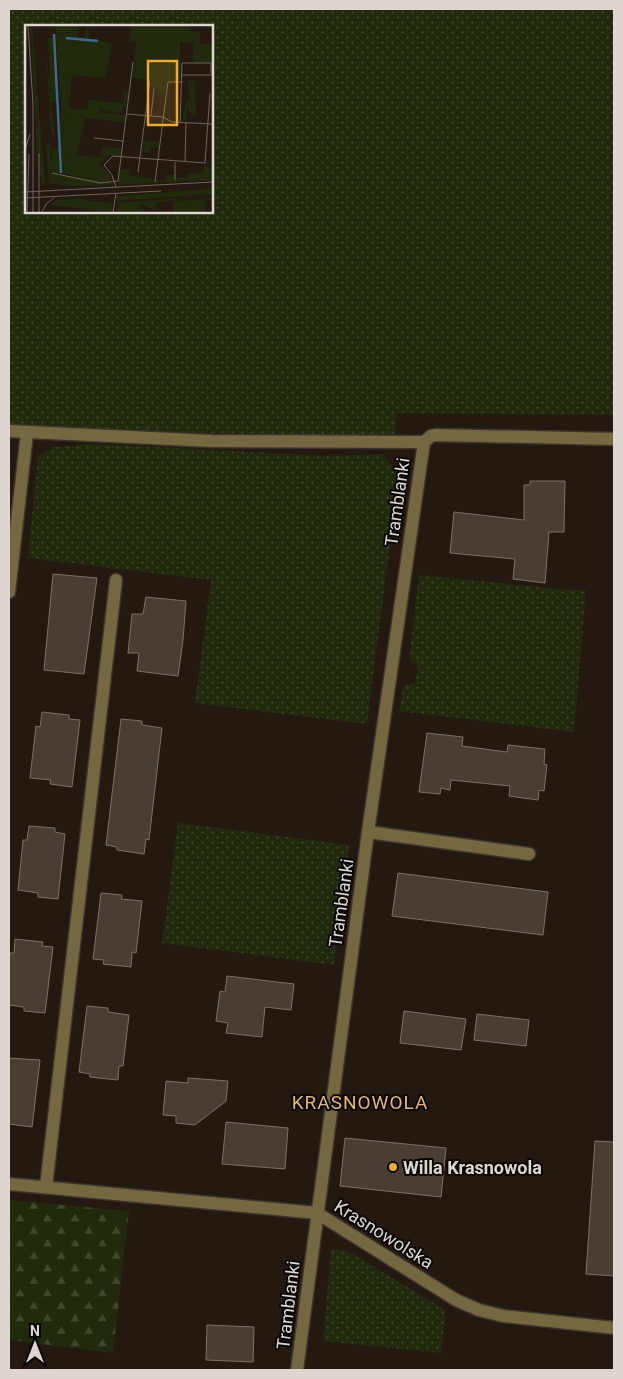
<svg xmlns="http://www.w3.org/2000/svg" width="623" height="1379" viewBox="0 0 623 1379" font-family="Roboto,sans-serif">
<defs>
<pattern id="green-dots" width="8" height="8" patternUnits="userSpaceOnUse" patternTransform="scale(1.25)"><rect width="8" height="8" fill="#212a0c"/><path d="M2 2h.1M6 6h.1" fill="none" stroke="#41482e" stroke-width="1.8" stroke-linecap="round"/></pattern>
<pattern id="forest-firs" width="22" height="20" patternUnits="userSpaceOnUse" patternTransform="scale(1.25)"><rect width="22" height="20" fill="#212a0c"/><path d="M5 1l3.5 6h-7zM16 11l3.5 6h-7z" fill="#41482e"/></pattern>
</defs>
<rect width="100%" height="100%" fill="#241911"/>
<!-- green -->
<g fill="url(#green-dots)" fill-rule="evenodd">
<path d="M9,9h605v406l-217,-2 -2,23 -178,-3 -208,-7zM26,26h185v185h-185z"/>
<path d="M96,444l234,12 52,-2 17,20 -32,250 -172,-21 16,-123 -183,-22 10,-102 16,-9z"/>
<path d="M419,575l160,16 7,-1 -12,142 -175,-21 5,-26 11,-2 3,-17 -9,-7z"/>
<path d="M178,823l171,22 -15,120 -172,-22z"/>
<path d="M331,1249l17,2 96,58 2,3 -5,41 -118,-12z"/>
</g>
<!-- forest -->
<path fill="url(#forest-firs)" d="M9,1200l120,11 -16,142 -104,-13z"/>
<!-- building -->
<g fill="#493e34" stroke="#7f7167">
<path d="M530,481h35l-1,51h-15l-4,51 -32,-4 2,-20 -65,-6 4,-41 70,8v-35h6z"/>
<path d="M53,574l44,4 -13,96 -40,-4z"/>
<path d="M146,597l40,4 -3,39 -5,36 -41,-5 2,-18h-11l4,-39h11z"/>
<path d="M42,712l27,3v4l11,1 -8,67 -22,-3 1,-4 -21,-2 6,-52 4,1z"/>
<path d="M121,719l21,2v4l20,3 -13,112 -3,-1 -2,15 -27,-4v-3l-11,-2z"/>
<path d="M427,733l36,4 -1,9 45,6 1,-7 37,4 -1,15 3,1 -3,26 -5,-1 -1,10 -29,-4 1,-10 -59,-6 -1,10 -9,-2 -1,6 -21,-2z"/>
<path d="M29,826l26,2v4l10,2 -7,65 -20,-2v-4l-20,-3 5,-50h4z"/>
<path d="M398,873l150,19 -5,43 -151,-19z"/>
<path d="M101,893l21,2 -1,4 21,2 -6,52 -4,-1 -1,15 -28,-3 1,-4 -11,-1z"/>
<path d="M15,939l28,3 -1,4 11,1 -8,66 -21,-2v-4l-15,-2v-40l1,-12h4z"/>
<path d="M227,976l67,8 -3,26 -26,-3 -3,30 -36,-4 2,-10 -12,-2 4,-30 5,1z"/>
<path d="M87,1006l21,2v4l21,3 -6,51h-4l-1,14 -28,-3v-3l-11,-2z"/>
<path d="M404,1011l62,8 -5,31 -61,-7z"/>
<path d="M477,1014l52,6 -3,26 -52,-6z"/>
<path d="M9,1058l31,2 -8,67 -23,-3z"/>
<path d="M188,1078l40,3 -2,20 -31,24 -19,-2v-7l-13,-1 3,-34 22,2z"/>
<path d="M226,1122l62,6 -3,41 -63,-5z"/>
<path d="M345,1138l101,10 -5,49 -101,-11z"/>
<path d="M595,1141l19,1v134l-28,-2z"/>
<path d="M207,1325l47,2 -1,35 -47,-2z"/>
</g>
<g fill="none" stroke-linecap="round" stroke-linejoin="round">
<defs>
<g id="minor">
<path d="M9,431l203,10 212,1 7,-6 5,-1 178,4"/>
<path d="M9,592l18,-159"/>
<path d="M368,832l161,22"/>
<path d="M9,1184l308,29 139,87 23,10 24,6 111,12"/>
<path d="M46,1187l70,-607"/>
<path d="M297,1370l71,-538 56,-390"/>
</g>
</defs>
<!-- minor casing -->
<use href="#minor" stroke="#3e342c" stroke-width="15"/>
<!-- minor -->
<use href="#minor" stroke="#756740" stroke-width="12"/>
</g>
<!-- markers -->
<circle fill="#e8ab37" stroke="#090603" stroke-width="2" cx="393" cy="1167" r="5"/>
<g text-anchor="middle" dominant-baseline="central" stroke-width="4" stroke-linejoin="round" paint-order="stroke">
<!-- street labels -->
<g font-size="18" fill="#ded7d1" stroke="#090603">
<text transform="translate(397 502) rotate(-82)">Tramblanki</text>
<text transform="translate(341 903) rotate(-82)">Tramblanki</text>
<text transform="translate(384 1234) rotate(32)">Krasnowolska</text>
<text transform="translate(288 1305) rotate(-83)">Tramblanki</text>
</g>
<!-- poi labels -->
<g font-size="18" font-weight="bold" fill="#ded7d1" stroke="#090603" text-anchor="start">
<text x="403" y="1167">Willa Krasnowola</text>
</g>
<!-- neighbourhood labels -->
<g font-size="19" letter-spacing="1" fill="#e2b872" stroke="#090603">
<text x="360" y="1102">KRASNOWOLA</text>
</g>
</g>
<!-- overview -->
<g transform="translate(25 25)">
<rect width="188" height="188" fill="#241911"/>
<path d="M5,0h2l13,157 -3,3 -5,-32zM51,0h3l-1,12 6,1 4,-13 1,14 22,-1 -16,1 17,4 -7,35 -46,-4 -3,-40 19,-2zM106,0h60v7h9v11l-20,-1 1,39 -26,1 12,1 -2,12 -8,-1 1,-6 -8,-1 2,-6 -20,-3 5,-41 -1,5h-7zM23,13h5l5,59 -7,-1zM168,18l19,1v18h-19zM163,56h7l1,35 -7,-4 -1,-7 -2,15 -5,2 5,-20h3zM98,66l6,1 -1,9h-3l2,6h-5v6l-17,-2 -5,-3 -1,4 27,3 -1,7 -60,-6 -3,37h4l5,22 -8,-1 -3,-34 1,-32 26,2 1,-10 36,4zM118,115l16,2v6l-8,-1 -1,6 -8,-1zM21,118h5l-1,29 12,3 5,11 -18,-3zM87,129l8,1h-9l-12,9 10,9 2,7 -11,2 -17,-5 3,-21 21,2zM181,137h6v18l-95,5 3,-16 9,1v5l8,2 2,-4v4l16,2 1,4v-3l9,1v-6h9l2,6 -1,-3h12v-3l17,-3v-9l8,8v-7zM38,150l51,8v2l-46,1zM187,164v5l-96,7v-5zM182,171l-51,6 1,9 -19,-8 7,9h-28l1,-7 -2,-2zM55,173l14,4h19l-5,1 5,1 -2,8 -61,-7 6,-5zM181,174l-1,13h-18l2,-12z" fill="#212a0c"/>
<path d="M30,0h21l-1,7 -19,1zM21,25l5,46 7,1v5h-7l4,36 -4,-7zM34,49l13,1 -3,34 -8,-1zM40,91l20,2 -8,37 -15,-2zM34,123v17l2,9 -9,-2 -2,-5 2,-18zM164,175l-2,12h-14l1,-11z" fill="#212a0c"/>
<path d="M77,122l19,1 -1,7 -20,2zM41,128l20,3 -3,21 -12,-2z" fill="#212a0c"/>
<path fill="none" stroke="#3f6989" stroke-width="2.5" d="M29,9l7,139M41,13l32,3"/>
<path fill="none" stroke="#6e655e" stroke-width="1" d="M3,0l5,80v107M102,89l36,3 9,5 41,2M126,91l3,-28M155,98l2,-60h29v12h-29M69,113l29,3M0,125l5,-16M14,128v59M160,137l1,-39M113,147l12,-91M27,148l48,10 18,-2 15,-119M150,155v-18M130,157l13,-100h15M91,162l-4,-12 -8,-10 9,-9 92,7 5,-70M0,167l188,-10M0,173l136,-7M2,187l2,-58M17,187l4,-8 8,-6M88,187l3,-19"/>
<path fill="#e8ab37" fill-opacity="0.15" stroke="#e8ab37" stroke-width="2.5" d="M123,36h29v64h-29z"/>
<rect width="188" height="188" fill="none" stroke="#ded7d1" stroke-width="2.5"/>
</g>
<!-- border -->
<rect width="623" height="1379" fill="none" stroke="#ded7d1" stroke-width="20"/>
<!-- north arrow -->
<g transform="translate(35 1344)" stroke="#090603" stroke-width="4" paint-order="stroke">
<path d="M0-4L9 19L0 12L-9 19Z" fill="#ded7d1"/>
<text y="-8" font-size="14" font-weight="bold" text-anchor="middle" fill="#ded7d1">N</text>
</g>
</svg>
